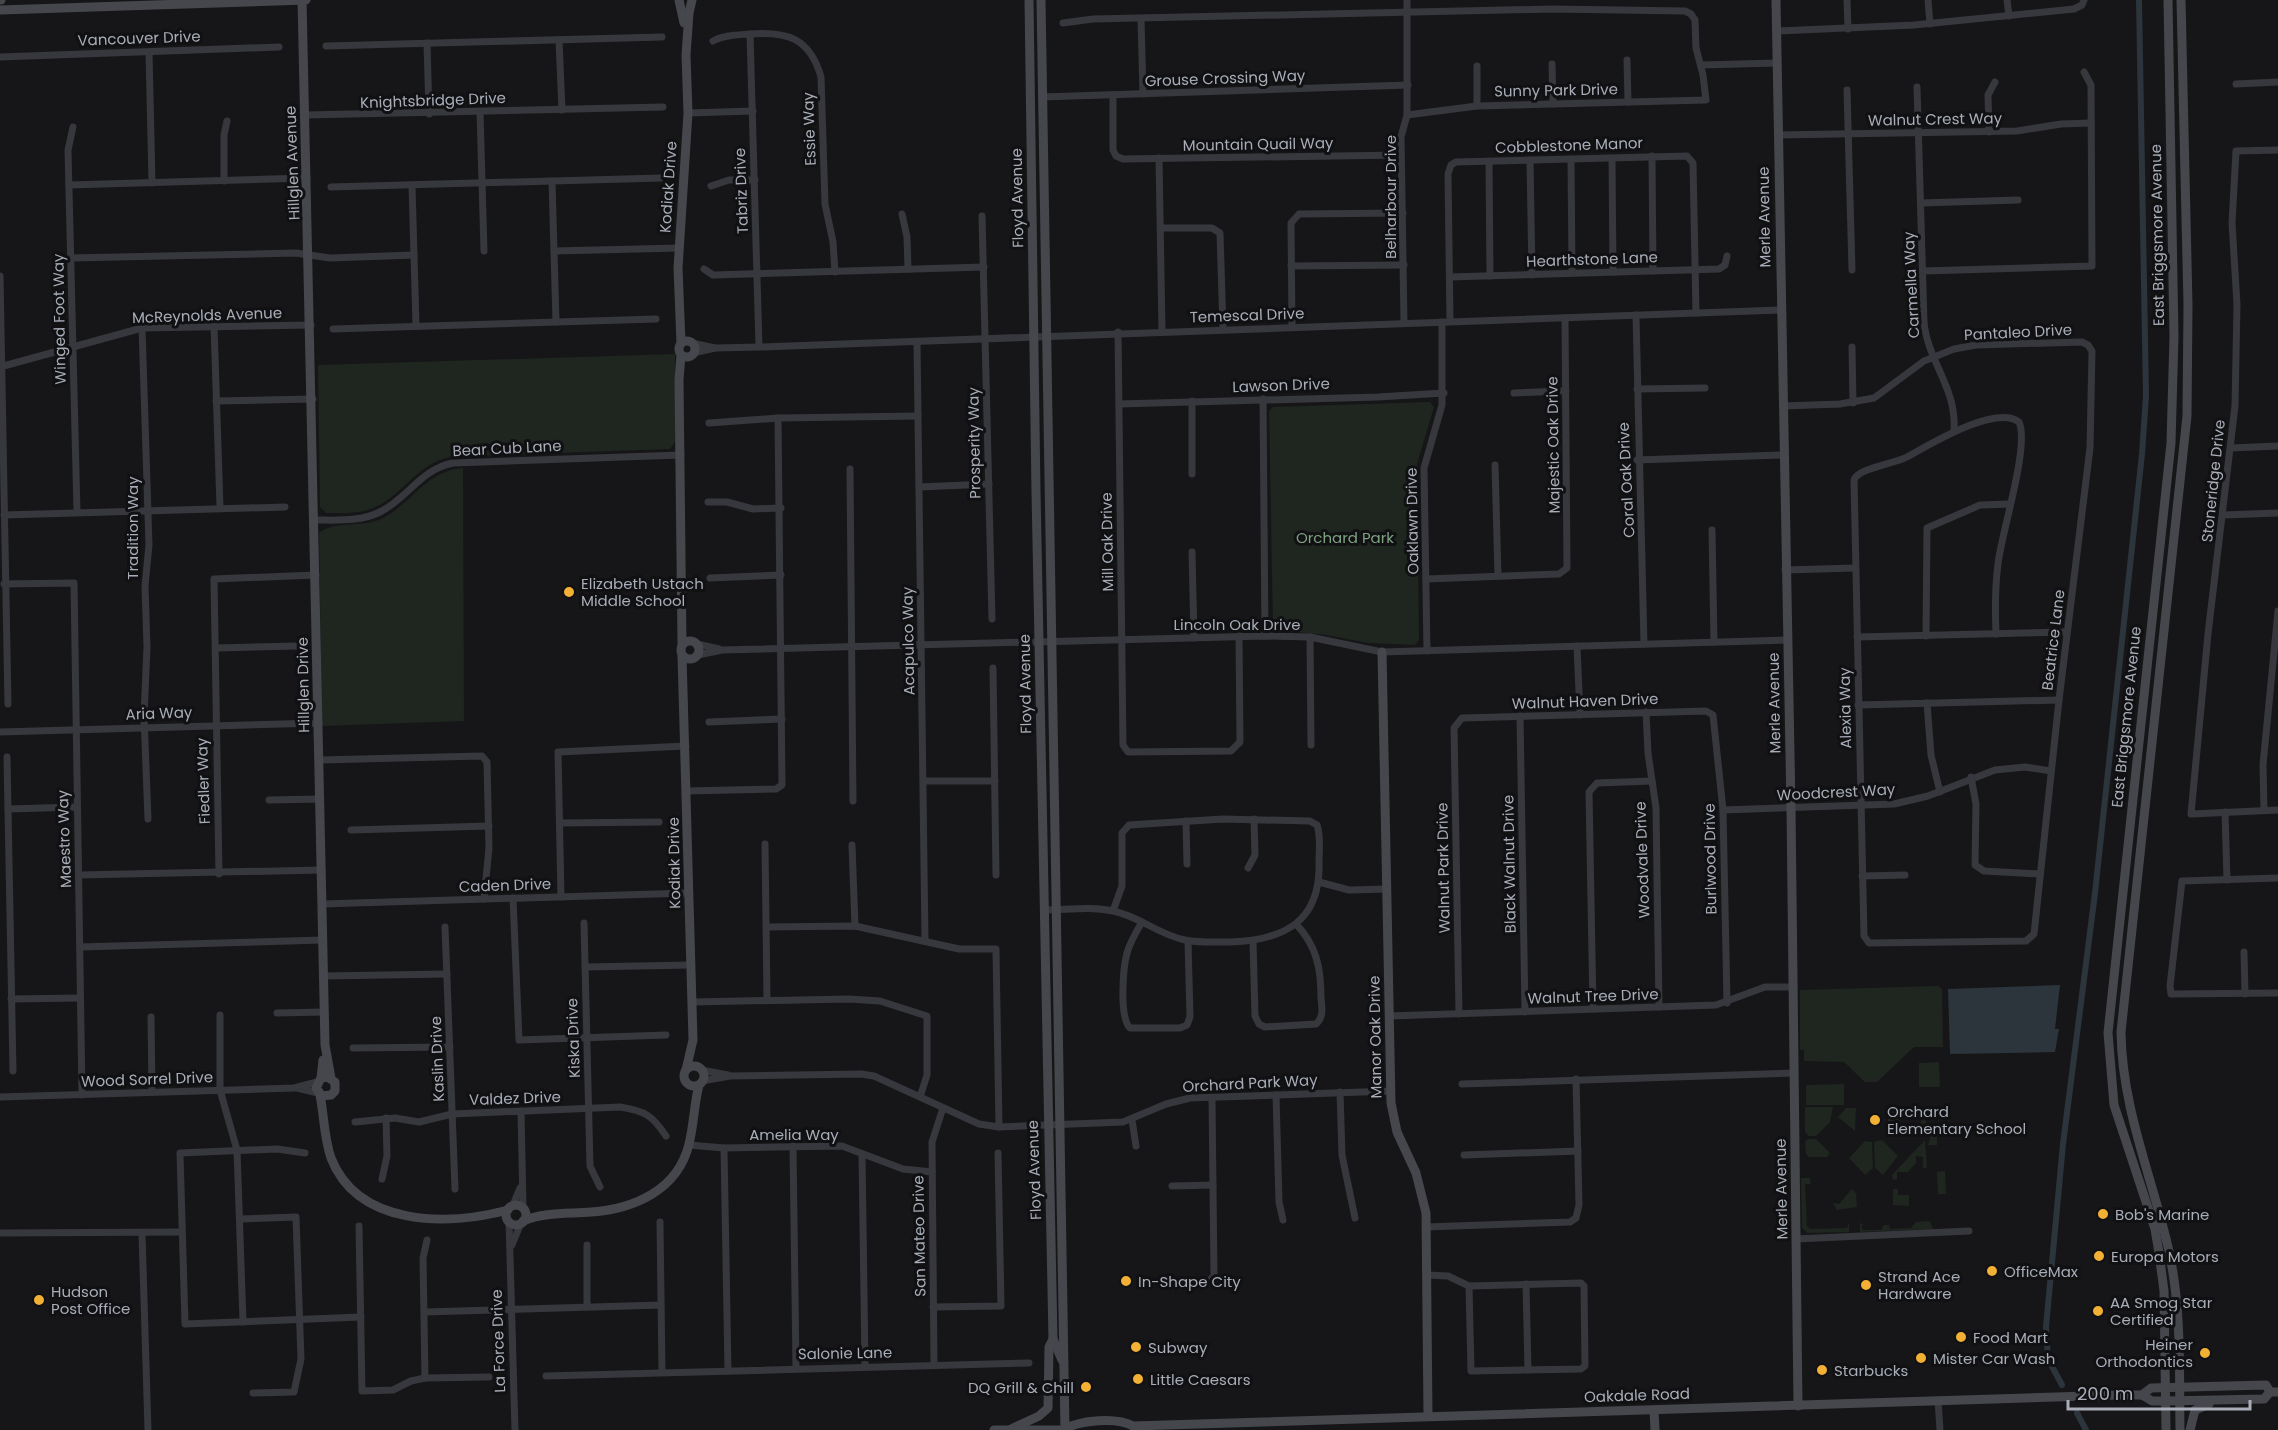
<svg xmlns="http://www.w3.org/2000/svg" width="2278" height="1430" viewBox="0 0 2278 1430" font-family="Poppins,sans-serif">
<rect width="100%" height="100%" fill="#161618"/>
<!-- green -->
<g fill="#1e261f">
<path d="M675,354v88l-5,7 -221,8c-35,9 -46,39 -76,51 -15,6 -31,5 -47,5l-6,-6 -2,-142z"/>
<path d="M1430,402l4,5 -17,57 2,176 -4,5 -47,-2 -41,-8 -50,-5 -4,-3 -4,-216 4,-4z"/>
<path d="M463,468l1,253 -142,5 -3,-193c16,-13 42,-5 62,-14 31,-15 44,-48 82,-51z"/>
<path d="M1938,986l4,3 1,58h-29l-37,35h-12l-21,-20 -40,-1v-11h-4v-60z"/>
<path d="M1939,1062l1,25h-21v-24z"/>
<path d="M1844,1084v21h-38v-20z"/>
<path d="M1898,1106l8,9 -15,15 -3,-2v-21z"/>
<path d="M1805,1107h28l-3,15 -14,14h-7l-4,-4z"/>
<path d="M1846,1108h10l-1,23 -17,-14z"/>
<path d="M1923,1119l3,2 1,6h10v18h-9l3,-11 -11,-11z"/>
<path d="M1808,1139h8l14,14 -3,4h-18l-3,-3 -1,-12z"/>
<path d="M1882,1140l16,16 -15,19 -8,-7 -1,-26z"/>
<path d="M1925,1140l2,28h-4v-11l-7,-1v7l-8,9h-11v7l-4,1 -1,-5z"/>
<path d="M1865,1141l7,1 1,26 -8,7 -16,-17z"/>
<path d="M1945,1171l1,23h-8l-1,-22z"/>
<path d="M1801,1178h9l1,6h-6l2,42 3,3 37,-1 2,-5v9l-41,1 -6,-5z"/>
<path d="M1852,1189l4,4 1,14 -20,3 -4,-7 6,1z"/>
<path d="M1893,1189h5v6h11v11l-16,-1z"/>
<path d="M1930,1221l3,8 -73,3v-9l3,1 -2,4 3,2h17l3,-5h5l1,4 21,-1 5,-6z"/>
</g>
<!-- water -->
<path fill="#2c353c" d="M2060,985l-5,44h4l-4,23 -105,2 -2,-65z"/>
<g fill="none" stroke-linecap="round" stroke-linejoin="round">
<!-- canal -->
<g stroke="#2c353c" stroke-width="6">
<path d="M2062,1385l-14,-26 -2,-32 17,-183 32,-251 47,-439 4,-58 -7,-396"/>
<path d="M2077,1413l9,17"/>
</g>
<!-- street -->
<g stroke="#37383d" stroke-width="7">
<path d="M1847,0l1,29"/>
<path d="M1928,0l2,24"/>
<path d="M2007,0l2,16"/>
<path d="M1141,19l2,75"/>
<path d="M1063,23l30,-4 460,-10 132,2 6,3 4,6 1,28 7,27 3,25 -229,6 -70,9"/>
<path d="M1776,31l138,-6 160,-16 8,-4 2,-5"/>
<path d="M750,34l9,313"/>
<path d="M559,40l3,70"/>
<path d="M713,41c11,-6 24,-6 37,-7 37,-3 60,4 71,43l4,127 8,38 2,30"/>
<path d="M427,43l2,71"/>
<path d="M326,46l336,-9"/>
<path d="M149,52l3,131"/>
<path d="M0,57l279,-10"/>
<path d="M1627,60l1,42"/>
<path d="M1552,64l1,40"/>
<path d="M1701,65l76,-2"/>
<path d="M1477,66v40"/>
<path d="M2236,84l42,-2"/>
<path d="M1917,87l7,235c4,41 33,65 30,109"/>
<path d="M1847,90l5,180"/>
<path d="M1113,95v55l3,6 7,3 278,-4"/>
<path d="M1042,97l366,-12"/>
<path d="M480,112l4,139"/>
<path d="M688,113l65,-2"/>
<path d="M306,115l357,-8"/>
<path d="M73,127l-5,23 9,362"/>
<path d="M1989,132l-1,-37 7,-13"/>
<path d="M1778,135l239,-4 44,-7 30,-1"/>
<path d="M2278,150l-42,1 -4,72 5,81 -2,102 -27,228 -17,180 87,-4"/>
<path d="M1652,156l1,115"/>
<path d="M1159,158l3,173"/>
<path d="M1612,158l1,114"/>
<path d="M1571,159l1,114"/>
<path d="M1530,160l2,115"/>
<path d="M1489,161l1,115"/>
<path d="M224,181v-46l3,-14"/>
<path d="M552,181l4,141"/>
<path d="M69,185l238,-7"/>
<path d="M412,185l4,141"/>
<path d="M711,186l18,-6h26"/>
<path d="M331,187l330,-9"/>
<path d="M1921,203l97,-3"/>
<path d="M902,214l5,23 1,32"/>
<path d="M982,216l10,403"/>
<path d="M1161,228h51l8,5 3,96"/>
<path d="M554,251l125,-3"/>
<path d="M71,258l225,-5 34,5 84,-3"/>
<path d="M1291,266l113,-1"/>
<path d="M704,269l9,6 271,-8"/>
<path d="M1923,271l169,-5 -1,-181 -7,-13"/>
<path d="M0,276l8,428"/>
<path d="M1450,277l269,-8 6,-4 2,-9"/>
<path d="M1636,315l8,329"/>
<path d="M1450,321l-2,-147 3,-9 5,-3 231,-6 6,7 3,150"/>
<path d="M1404,323l-3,-186 6,-22v-115"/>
<path d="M214,326l6,181"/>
<path d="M1292,327l-1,-104 8,-9 104,-1"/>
<path d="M142,328l7,217 -4,41 2,61 -3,69 4,103"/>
<path d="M333,329l323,-10"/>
<path d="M1118,332l5,413 5,7 103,-1 9,-9 -1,-106"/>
<path d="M917,342l8,598"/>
<path d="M692,343l23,5 44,-1 1022,-37"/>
<path d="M1852,347l1,56"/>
<path d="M693,353l22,-5"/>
<path d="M0,367l142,-39 169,-3"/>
<path d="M1637,389l68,-1"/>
<path d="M1514,393l52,-2"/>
<path d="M1263,399l2,237"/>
<path d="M216,401l97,-2"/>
<path d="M1192,401v73"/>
<path d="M1119,404l259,-7 66,-4"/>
<path d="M1783,406l57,-2 34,-6 50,-37 30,-12 22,-4 106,-3 6,3 4,6 -2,97 -31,252 -25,234 -8,7 -157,2 -5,-7 -10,-456c4,-12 40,-16 53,-23 22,-12 89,-53 112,-35 11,24 -18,112 -21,142 -3,23 -3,47 -2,70"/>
<path d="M709,423l69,-5 140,-2"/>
<path d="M2231,448l47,-2"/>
<path d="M1637,460l146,-5"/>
<path d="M1495,465l3,111"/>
<path d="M850,469l3,332"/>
<path d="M919,487l70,-3"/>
<path d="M708,502h19l26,7 28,-1"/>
<path d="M4,515l281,-8"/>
<path d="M2223,515l55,-2"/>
<path d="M315,520c22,0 45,2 65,-8 28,-14 41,-43 73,-49l228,-8"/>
<path d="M1712,530l2,112"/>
<path d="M1192,552l2,86"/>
<path d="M1785,570l70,-2"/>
<path d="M710,578l71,-3"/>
<path d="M1426,579l133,-5 8,-6 -2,-250"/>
<path d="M4,584l70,-1 8,512"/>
<path d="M1926,636l1,-108 53,-23 30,-1"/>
<path d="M1310,637l1,108"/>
<path d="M1857,637l210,-5"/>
<path d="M697,644l22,5"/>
<path d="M1577,646l3,69"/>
<path d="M216,648l80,-2"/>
<path d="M1427,651l-3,-183 18,-63v-83"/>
<path d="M698,655l24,-5 543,-14 45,1 72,15 405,-12"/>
<path d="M993,668l3,207"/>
<path d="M1927,703l4,52 9,37"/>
<path d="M1858,705l201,-5"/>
<path d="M1646,712l2,41 8,55 3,199"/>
<path d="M1520,716l5,296"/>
<path d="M709,722l73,-3"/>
<path d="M0,732l319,-9"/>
<path d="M7,757l6,314"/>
<path d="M320,760l162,-4 5,6 2,86 -5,51"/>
<path d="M1971,777l5,27 -1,61 9,6 56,3"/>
<path d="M924,781h71"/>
<path d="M687,791l89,-2 6,-4 -4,-367"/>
<path d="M269,800l51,-1"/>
<path d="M8,809l69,-2"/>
<path d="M1723,810l171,-6 34,-8 67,-26 30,-3 26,4"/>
<path d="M2264,810l-1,-45 15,-154"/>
<path d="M2225,812l2,68"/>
<path d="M1186,821l1,43"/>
<path d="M560,823l99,-1"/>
<path d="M351,830l138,-4"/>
<path d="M765,844l2,156"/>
<path d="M852,845l3,81"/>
<path d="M1248,868l7,-13 -1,-36"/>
<path d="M219,874l-5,-295 102,-4"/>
<path d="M79,875l243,-5"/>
<path d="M1862,876l43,-1"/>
<path d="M2278,878l-96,3 -12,105 1,8 107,-1"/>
<path d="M1319,882l30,8 38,-1"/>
<path d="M561,897l-3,-145 128,-6"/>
<path d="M513,898l6,142 147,-5"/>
<path d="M322,904l367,-11"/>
<path d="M1044,910c23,0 46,-4 69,1 26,5 46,24 72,29 15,3 31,2 46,2 54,-2 90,-21 88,-80 0,-12 2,-26 -2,-37l-7,-4 -87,-2 -94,6 -7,8v53l-9,25"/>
<path d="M1142,922c-6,10 -12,20 -15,31 -4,15 -8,64 3,75h50l7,-3 3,-8 -2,-76"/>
<path d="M584,923l6,243 10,21"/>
<path d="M445,927l10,262"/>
<path d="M766,927l89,-1 104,23h37l3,178"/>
<path d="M1253,941l2,75 4,8 6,3 51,-3c8,-7 6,-16 5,-26 0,-29 -4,-52 -25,-74"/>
<path d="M80,947l243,-7"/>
<path d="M2244,952l1,42"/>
<path d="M585,967l106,-2"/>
<path d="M324,976l123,-2"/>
<path d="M11,999l69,-1"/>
<path d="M692,1002l157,-3 31,2 47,15v59l-7,22"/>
<path d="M1593,1009l-4,-217 8,-9 55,-2"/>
<path d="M277,1013l47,-1"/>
<path d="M1459,1014l-5,-286 8,-10 244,-7 7,4 10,95 4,193"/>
<path d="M220,1015v75l17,60 6,172"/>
<path d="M1389,1016l327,-11 49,-18h28"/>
<path d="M151,1017l1,75"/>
<path d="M353,1048l97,-1"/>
<path d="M701,1070l27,5"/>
<path d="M702,1081l28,-5 131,-2 13,2 105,48 20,3 124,-5 43,-18 24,-6 201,-7"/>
<path d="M1462,1084l332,-11"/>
<path d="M297,1088l21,5"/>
<path d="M1340,1092l2,63 13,63"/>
<path d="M1276,1095l3,107 4,18"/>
<path d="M0,1097l294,-9 23,-6"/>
<path d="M521,1111l2,96"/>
<path d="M1132,1120l4,26"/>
<path d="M355,1122l40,-4 24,4 33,-8 168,-7c25,4 32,8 46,29"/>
<path d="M689,1145l35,3 118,-2 61,23 29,3"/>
<path d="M793,1146l3,222"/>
<path d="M724,1148l4,223"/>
<path d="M305,1153l-28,-4 -97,4 5,171 176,-7"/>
<path d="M862,1154l3,212"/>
<path d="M1464,1155l114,-4"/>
<path d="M382,1179l5,-23 -1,-38"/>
<path d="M1172,1186l41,-1"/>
<path d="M513,1205l7,-17"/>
<path d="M240,1219l56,-2 5,142 -7,33 -41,1"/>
<path d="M509,1222l6,208"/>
<path d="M660,1222l2,150"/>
<path d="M359,1226l3,165 31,-1 18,-9 14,-3 64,-1"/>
<path d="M1426,1227l144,-5 6,-4 3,-13 -3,-126"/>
<path d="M0,1233l181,-1"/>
<path d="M142,1234l6,196"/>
<path d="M1796,1239l173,-8"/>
<path d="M512,1245l9,-22"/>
<path d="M587,1245v62"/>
<path d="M1427,1275l21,1 21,10 112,-3 3,3 1,80 -4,3 -110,2 -2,-85"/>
<path d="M1526,1284l2,86"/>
<path d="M1173,1286l32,-1 9,-9 -2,-179"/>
<path d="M933,1307l68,-1 -3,-153"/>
<path d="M425,1312l236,-7"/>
<path d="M934,1365l-2,-223 11,-34"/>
<path d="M546,1376l483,-13"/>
<path d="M425,1378l-2,-120 4,-18"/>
<path d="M1938,1400l2,30"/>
</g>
<!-- secondary -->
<g stroke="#45474d" stroke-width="9">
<path d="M0,0h1"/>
<path d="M302,0l23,1045 6,33"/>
<path d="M679,0l5,23"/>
<path d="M1029,0l7,492 17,847 9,21"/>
<path d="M1041,0l24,1430"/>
<path d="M1776,0l15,808 7,598"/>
<path d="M0,10l306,-10"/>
<circle cx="687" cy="349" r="8"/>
<path d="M681,343l-3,-75 10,-155 -2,-58 3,-42 3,-13"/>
<path d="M681,355l-2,25 3,264"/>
<circle cx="690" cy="650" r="9"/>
<path d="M1382,652l9,451 6,29 19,41 10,40 2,203"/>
<path d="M682,656l11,384 -7,30"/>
<circle cx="694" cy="1076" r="10"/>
<path d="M321,1078l6,-1 8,5v9l-4,4 -9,1 -6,-8 5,-10 2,-18"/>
<path d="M320,1095c4,20 4,43 11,63 27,69 117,68 177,52"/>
<circle cx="516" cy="1215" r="10"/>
<path d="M523,1221c22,-9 45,-7 68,-9 43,-3 87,-22 98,-68 5,-20 5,-40 10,-59"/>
<path d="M2142,1395l9,-7 115,-3 4,7"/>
<path d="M1654,1410l1,20"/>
<path d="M1011,1429l28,-13 9,-8 1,-61 4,-8"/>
<path d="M1065,1429c15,-9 52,-12 68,-3l986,-31h23l10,6h13l99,-2 6,-7h8"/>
<path d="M994,1430h72"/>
<path d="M2166,1430l-2,-139 -5,-38 -4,-24 -41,-124 -6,-72 63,-590 3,-107 -6,-336"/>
<path d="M2180,1430c-1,-61 2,-123 -12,-183 -17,-73 -46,-139 -47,-215l66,-616 1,-111 -7,-305"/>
<path d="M2190,1430l5,-20 14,-6"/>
</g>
</g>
<!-- markers -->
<g fill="#f2b134" stroke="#111113" stroke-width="2">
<circle cx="569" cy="592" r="6"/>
<circle cx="1875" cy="1120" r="6"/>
<circle cx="2103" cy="1214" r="6"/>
<circle cx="2099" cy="1256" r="6"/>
<circle cx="1992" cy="1271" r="6"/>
<circle cx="1126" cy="1281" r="6"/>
<circle cx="1866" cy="1285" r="6"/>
<circle cx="39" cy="1300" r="6"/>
<circle cx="2098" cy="1311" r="6"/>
<circle cx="1961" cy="1337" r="6"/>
<circle cx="1136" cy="1347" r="6"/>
<circle cx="2205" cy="1353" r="6"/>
<circle cx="1921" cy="1358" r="6"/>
<circle cx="1822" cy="1370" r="6"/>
<circle cx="1138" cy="1379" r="6"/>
<circle cx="1086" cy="1387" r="6"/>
</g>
<g text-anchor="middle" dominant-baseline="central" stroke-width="6" stroke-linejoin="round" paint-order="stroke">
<!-- street labels -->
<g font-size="15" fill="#a8adb8" stroke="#111113">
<text transform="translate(139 38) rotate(-2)">Vancouver Drive</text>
<text transform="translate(1225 78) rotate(-2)">Grouse Crossing Way</text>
<text transform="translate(1556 90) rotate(-1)">Sunny Park Drive</text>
<text transform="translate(433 100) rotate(-2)">Knightsbridge Drive</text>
<text transform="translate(1935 119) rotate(-1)">Walnut Crest Way</text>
<text transform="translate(809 129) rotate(-92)">Essie Way</text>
<text transform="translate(1258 144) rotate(-1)">Mountain Quail Way</text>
<text transform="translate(1569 145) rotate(-2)">Cobblestone Manor</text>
<text transform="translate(292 163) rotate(-92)">Hillglen Avenue</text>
<text transform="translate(668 187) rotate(-86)">Kodiak Drive</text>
<text transform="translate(741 191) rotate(-92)">Tabriz Drive</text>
<text transform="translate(1390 197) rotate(-90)">Belharbour Drive</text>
<text transform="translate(1017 198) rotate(-91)">Floyd Avenue</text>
<text transform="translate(1764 217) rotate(-91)">Merle Avenue</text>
<text transform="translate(2157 235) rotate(-91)">East Briggsmore Avenue</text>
<text transform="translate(1592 259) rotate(-2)">Hearthstone Lane</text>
<text transform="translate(1911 285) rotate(-93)">Carmella Way</text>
<text transform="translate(207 315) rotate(-2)">McReynolds Avenue</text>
<text transform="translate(1247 315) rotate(-2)">Temescal Drive</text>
<text transform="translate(59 319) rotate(-91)">Winged Foot Way</text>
<text transform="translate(2018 332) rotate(-3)">Pantaleo Drive</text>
<text transform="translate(1281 385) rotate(-2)">Lawson Drive</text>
<text transform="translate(974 443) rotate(-91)">Prosperity Way</text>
<text transform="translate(1553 445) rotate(-91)">Majestic Oak Drive</text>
<text transform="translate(507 448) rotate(-3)">Bear Cub Lane</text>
<text transform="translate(1626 480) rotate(-93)">Coral Oak Drive</text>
<text transform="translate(2213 481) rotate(-84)">Stoneridge Drive</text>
<text transform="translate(1412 521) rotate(-91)">Oaklawn Drive</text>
<text transform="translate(132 528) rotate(-90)">Tradition Way</text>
<text transform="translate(1107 542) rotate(-91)">Mill Oak Drive</text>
<text x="1237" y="624">Lincoln Oak Drive</text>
<text transform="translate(2053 640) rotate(-83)">Beatrice Lane</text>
<text transform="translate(908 641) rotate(-91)">Acapulco Way</text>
<text transform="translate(1025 684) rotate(-91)">Floyd Avenue</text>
<text transform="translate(303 685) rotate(-91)">Hillglen Drive</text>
<text transform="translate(1585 701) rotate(-2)">Walnut Haven Drive</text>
<text transform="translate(1774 703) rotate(-91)">Merle Avenue</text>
<text transform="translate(1845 708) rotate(-91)">Alexia Way</text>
<text transform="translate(159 713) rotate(-2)">Aria Way</text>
<text transform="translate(2126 717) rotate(-84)">East Briggsmore Avenue</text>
<text transform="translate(203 781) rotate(-92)">Fiedler Way</text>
<text transform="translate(1836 792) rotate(-3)">Woodcrest Way</text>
<text transform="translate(64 839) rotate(-92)">Maestro Way</text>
<text transform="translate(1710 859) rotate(-91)">Burlwood Drive</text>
<text transform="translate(1642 860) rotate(-92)">Woodvale Drive</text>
<text transform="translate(674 863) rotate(-91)">Kodiak Drive</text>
<text transform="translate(1509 864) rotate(-91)">Black Walnut Drive</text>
<text transform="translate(1443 868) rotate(-91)">Walnut Park Drive</text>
<text transform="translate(505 885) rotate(-2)">Caden Drive</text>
<text transform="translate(1593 996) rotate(-2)">Walnut Tree Drive</text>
<text transform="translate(1375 1037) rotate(-91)">Manor Oak Drive</text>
<text transform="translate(573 1038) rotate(-92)">Kiska Drive</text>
<text transform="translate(437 1059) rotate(-92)">Kaslin Drive</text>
<text transform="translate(147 1079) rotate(-2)">Wood Sorrel Drive</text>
<text transform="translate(1250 1083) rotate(-3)">Orchard Park Way</text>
<text transform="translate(515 1098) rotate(-2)">Valdez Drive</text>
<text x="794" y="1134">Amelia Way</text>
<text transform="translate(1034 1170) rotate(-92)">Floyd Avenue</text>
<text transform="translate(1781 1189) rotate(-91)">Merle Avenue</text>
<text transform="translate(919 1236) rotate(-91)">San Mateo Drive</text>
<text transform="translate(498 1341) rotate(-92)">La Force Drive</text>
<text transform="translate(845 1353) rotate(-1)">Salonie Lane</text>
<text transform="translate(1637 1395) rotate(-2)">Oakdale Road</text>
</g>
<!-- park labels -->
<g font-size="15" fill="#7fa381" stroke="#111113">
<text x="1345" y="537">Orchard Park</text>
</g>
<!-- poi labels -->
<g font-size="15" fill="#a8adb8" stroke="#111113" text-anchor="start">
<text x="581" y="583">Elizabeth Ustach<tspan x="581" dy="17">Middle School</tspan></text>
<text x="1887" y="1111">Orchard<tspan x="1887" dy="17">Elementary School</tspan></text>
<text x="2115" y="1214">Bob's Marine</text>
<text x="2111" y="1256">Europa Motors</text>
<text x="2004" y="1271">OfficeMax</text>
<text x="1878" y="1276">Strand Ace<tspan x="1878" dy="17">Hardware</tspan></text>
<text x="1138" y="1281">In-Shape City</text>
<text x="51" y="1291">Hudson<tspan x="51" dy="17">Post Office</tspan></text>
<text x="2110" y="1302">AA Smog Star<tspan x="2110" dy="17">Certified</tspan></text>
<text x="1973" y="1337">Food Mart</text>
<text x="2193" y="1344" text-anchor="end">Heiner<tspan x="2193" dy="17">Orthodontics</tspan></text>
<text x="1148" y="1347">Subway</text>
<text x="1933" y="1358">Mister Car Wash</text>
<text x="1834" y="1370">Starbucks</text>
<text x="1150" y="1379">Little Caesars</text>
<text x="1074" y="1387" text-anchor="end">DQ Grill &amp; Chill</text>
</g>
</g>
<!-- scale -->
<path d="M2068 1400v9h182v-9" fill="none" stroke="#a8adb8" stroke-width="3"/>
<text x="2077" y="1400" font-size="18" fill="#a8adb8" stroke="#111113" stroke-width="4.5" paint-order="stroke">200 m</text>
</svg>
